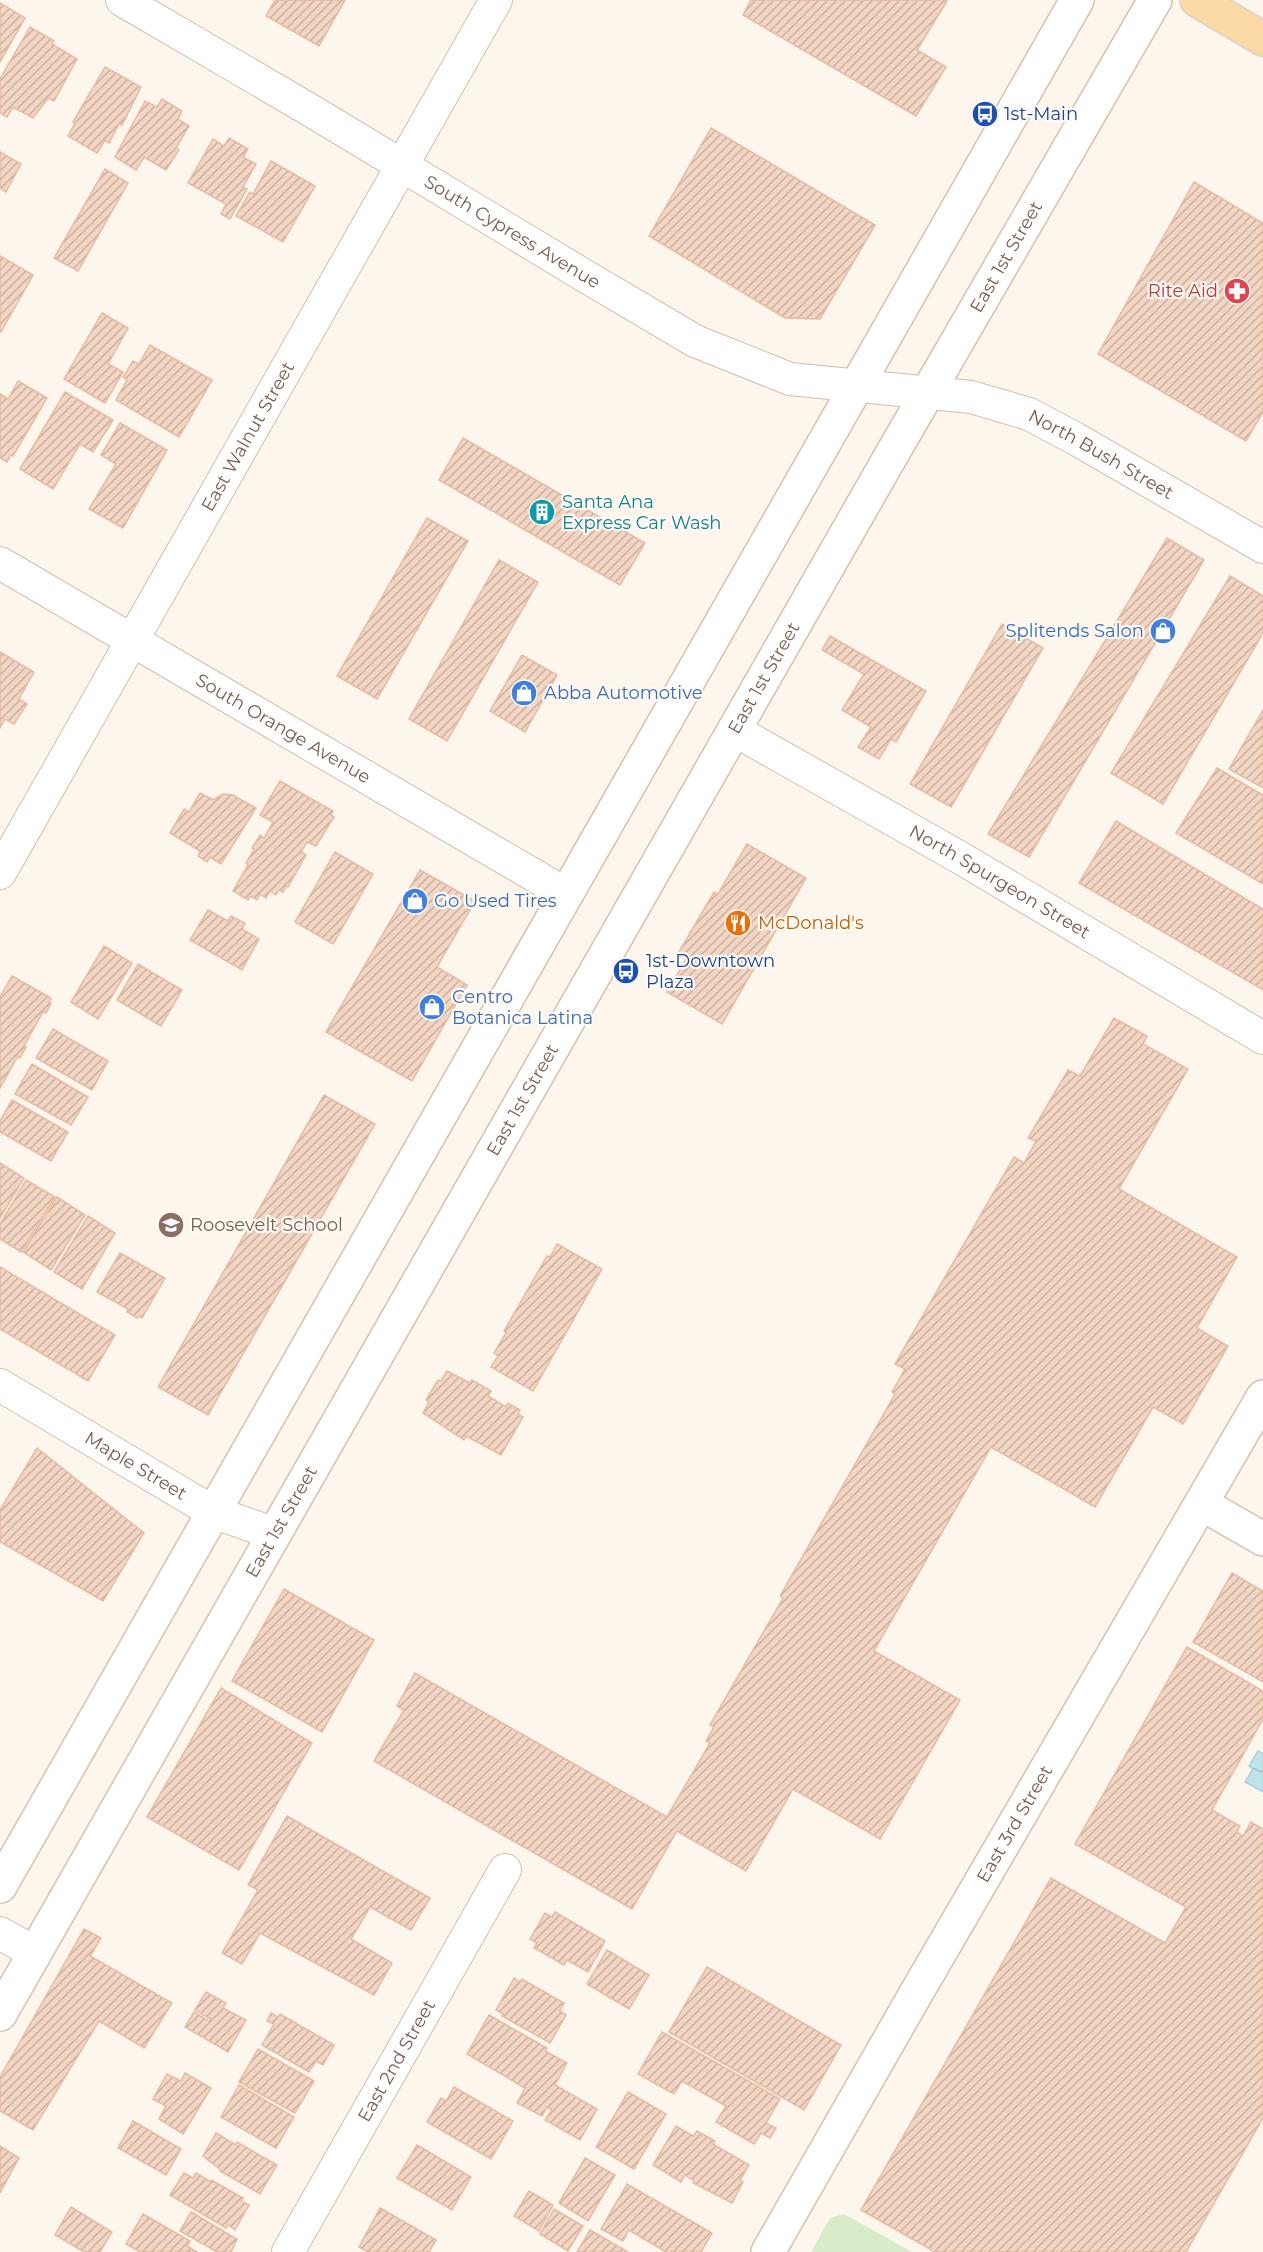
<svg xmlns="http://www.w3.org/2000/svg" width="1263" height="2252" viewBox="0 0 1263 2252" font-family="Montserrat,sans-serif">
<defs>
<pattern id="water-ripples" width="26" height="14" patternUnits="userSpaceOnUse" patternTransform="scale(1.5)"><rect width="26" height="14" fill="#bfe3e8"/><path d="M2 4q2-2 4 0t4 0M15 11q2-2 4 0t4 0" fill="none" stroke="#a0bbbe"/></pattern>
<pattern id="building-hatch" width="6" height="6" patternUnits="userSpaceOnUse" patternTransform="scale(1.5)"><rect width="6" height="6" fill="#f3d5c3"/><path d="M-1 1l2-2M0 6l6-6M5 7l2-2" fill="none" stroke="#cab0a1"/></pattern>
</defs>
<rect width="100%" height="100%" fill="#fdf6ec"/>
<!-- green -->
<path fill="#d8ecc9" d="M844,2214l68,38h-101l19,-34z"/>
<!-- water -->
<path fill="url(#water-ripples)" stroke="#a5d3da" stroke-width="1.5" d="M1258,1751l5,3v38l-18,-10 8,-13 -4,-3z"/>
<!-- building -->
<g fill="url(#building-hatch)" stroke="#e6bba3" stroke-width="1.5">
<path d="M275,0h70l-26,46 -53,-30z"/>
<path d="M751,0h194l2,1 -30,49 29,17 -30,49 -173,-101z"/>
<path d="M0,3l25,15 -25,44z"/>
<path d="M30,27l24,14 -2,3 25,15 -23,42 -6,-3 -15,20 -20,-11 -6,10 -7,-4v-34z"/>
<path d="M105,67l36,20 -19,38 -3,-1 -10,19 -4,-3 -8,13 -29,-17 7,-13 -2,-1z"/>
<path d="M162,99l20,12 -4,8 11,7 -13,22 3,2 -13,20 -22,-13 -8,13 -21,-13 30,-56 12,6z"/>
<path d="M711,128l164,97 -55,94 -35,-1 -136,-82z"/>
<path d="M229,138l19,11 -5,8 13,7 -13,23 4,2 -17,30 -9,-5 5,-10 -38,-21 25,-44 11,7z"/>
<path d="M0,152l21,12 -15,28 -6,-4z"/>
<path d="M271,161l44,25 -32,56 -47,-26 14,-24 3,2z"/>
<path d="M105,169l23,14 -50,88 -24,-13z"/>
<path d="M1194,182l69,41v189l-17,29 -148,-87z"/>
<path d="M0,256l33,19 -32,57 -1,-1z"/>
<path d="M102,313l26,15 -20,36 15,8 -18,31 -41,-24z"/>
<path d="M150,345l62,35 -33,57 -63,-37 11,-20 -4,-3 10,-16 6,3z"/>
<path d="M18,381l29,17 -34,58 -2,-1 -4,7 -7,-4v-64l8,5z"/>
<path d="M65,392l48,28 -20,32 -13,-8 -27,45 -33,-20z"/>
<path d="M120,423l47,27 -44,78 -34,-19 27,-45 -15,-9z"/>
<path d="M463,438l182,105 -25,42 -181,-105z"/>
<path d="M427,518l41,23 -91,158 -40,-23z"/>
<path d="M1167,538l37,22 -175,297 -41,-23z"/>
<path d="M499,560l39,22 -91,159 -38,-22z"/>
<path d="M1230,576l33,20v37l-100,171 -52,-31z"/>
<path d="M1002,624l41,24 -92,159 -41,-23z"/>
<path d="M830,636l96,55 -30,51 -5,-3 -12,20 -21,-12 13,-20 -29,-17 22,-36 -42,-24z"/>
<path d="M0,652l34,20 -15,27 8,5 -13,20 -9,-5 -5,9z"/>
<path d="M522,655l35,20 -32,57 -35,-21z"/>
<path d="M1263,710v78l-34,-19z"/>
<path d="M1217,768l46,27v89l-87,-51z"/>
<path d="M280,781l53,30 -2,4 3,2 -18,29 -9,-4 -6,10 5,3 -18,32 -2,-1 -3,6 -4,-2 -3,5 -6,-4 -4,7 -6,-4 -3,6 -7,-4 -2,4 -15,-9 15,-26 -2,-2 8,-14 -2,-1 8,-13 4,3 9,-16 -13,-7z"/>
<path d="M200,793l13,7 10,-6 10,1 23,13 -35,56 -11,-7 -3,5 -9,-6 2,-5 -30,-18 14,-24 5,3z"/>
<path d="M1116,821l147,88v81l-184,-107z"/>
<path d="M747,844l59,34 -84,146 -55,-32 21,-36 -9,-4 35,-60 4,2z"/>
<path d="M335,852l38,22 -40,70 -38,-22z"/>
<path d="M420,870l55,31 -38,66 30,18 -55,96 -86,-49z"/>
<path d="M208,910l20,11 3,-5 14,7 -3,6 17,10 -17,31 -52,-30z"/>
<path d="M104,946l28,17 -34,56 -27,-17z"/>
<path d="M138,964l44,26 -21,36 -44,-26z"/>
<path d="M12,976l39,22 -2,4 2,1 -5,10 -3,-1 -19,34 2,1 -6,11 -2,-2 -18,32v-91z"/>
<path d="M1114,1018l33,18 -4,8 45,25 -69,120 118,68 -40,71 31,18 -45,78 -30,-17 -58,100 -104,-60 -117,204 86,49 -80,139 -87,-50 -47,82 -69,-40 -45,78 -258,-148 30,-51 -7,-4 18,-33 252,144 43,-74 -4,-2 8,-14 -4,-2 73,-127 -3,-2 115,-202 -3,-2 13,-23 -10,-5 119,-207 10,6 12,-22 -8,-3 40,-68 12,6z"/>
<path d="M53,1029l55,32 -16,29 -56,-32z"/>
<path d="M32,1064l56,33 -17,28 -56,-31z"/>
<path d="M324,1095l51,29 -167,291 -50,-28z"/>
<path d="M12,1100l56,32 -17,29 -51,-29v-11z"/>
<path d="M0,1163l24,15 -24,40z"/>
<path d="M26,1180l29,17 -34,55 -21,-13v-15z"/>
<path d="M57,1197l28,18 -34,55 -28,-18z"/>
<path d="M88,1216l27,17 -33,56 -28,-17z"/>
<path d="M557,1244l45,25 -69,122 -42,-24 7,-11 -4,-3 12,-20 -2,-2 43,-75 3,1z"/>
<path d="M120,1253l45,25 -23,40 -3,-2 -2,2 -10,-6 1,-3 -31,-17z"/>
<path d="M0,1267l115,68 -27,46 -88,-52z"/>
<path d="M447,1371l23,12 2,-3 19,11 -3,5 18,11 2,-4 12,7 -2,4 5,3 -22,38 -35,-19 -2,4 -41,-27 6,-11 -3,-2 12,-20 3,1z"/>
<path d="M37,1448l107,85 -41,68 -103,-59v-32z"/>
<path d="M1232,1573l31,18v91l-70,-40z"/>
<path d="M284,1589l90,51 -52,92 -90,-51z"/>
<path d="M1187,1647l76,44v28l-51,91 28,16 -3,6 6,4 8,-14 12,7v289l-77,134h-251l-74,-42 190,-332 114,65 21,-36 -111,-63z"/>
<path d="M221,1688l91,55 -73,127 -92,-53z"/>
<path d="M287,1816l143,82 -19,32 -41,-23 -19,32 41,24 -18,32 -114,-62 -18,31 -20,-11 36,-63 -10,-5z"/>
<path d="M555,1912l50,29 -17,31 -21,-12 -3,5 -30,-17 3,-5 -7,-4 15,-26 7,4z"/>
<path d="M84,1929l17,9 -11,18 82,47 -28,45 -45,-27 -66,109 -33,-19v-34z"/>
<path d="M607,1950l42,25 -20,34 -42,-25z"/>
<path d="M707,1967l134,78 -37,65 -135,-78z"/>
<path d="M514,1978l6,4 2,-3 42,24 -4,8 6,4 -16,28 -48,-27 1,-2 -7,-4z"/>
<path d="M206,1992l20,11 -3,5 23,12 -18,32 -43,-25 9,-15 15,9 2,-2 -16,-9z"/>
<path d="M271,2013l7,4 2,-3 54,31 -11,20 -7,-4 -7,11 -47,-27 12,-21 -7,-3z"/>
<path d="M489,2015l58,33 -2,3 22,12 -12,22 42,24 -17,31 -35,-20 7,-10 -5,-3 -5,9 -25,-13 8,-15 -58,-34z"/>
<path d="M662,2032l118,67 -14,24 10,5 -6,10 -9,-5 -7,11 -38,-22 10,-16 -44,-25 -8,13 -36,-20z"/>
<path d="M258,2049l56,32 -19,32 -56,-31z"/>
<path d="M185,2073l26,15 -28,46 -24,-15 7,-13 -13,-7 14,-25 14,7z"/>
<path d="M239,2085l55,32 -18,31 -55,-31z"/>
<path d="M454,2087l59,34 -22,38 -64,-37 14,-24 5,3z"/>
<path d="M628,2092l38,22 -32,55 -38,-22z"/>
<path d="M133,2121l48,28 -15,26 -48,-27z"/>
<path d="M676,2126l17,10 4,-5 18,10 -2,3 36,21 -9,15 3,2 -11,21 -39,-20 1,-2 -9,-6 -4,7 -28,-17z"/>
<path d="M216,2133l20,12 1,-3 40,23 -17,29 -40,-23 1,-1 -18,-14z"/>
<path d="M417,2145l54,32 -19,33 -55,-32z"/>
<path d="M0,2146l19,12 -19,35z"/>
<path d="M585,2158l30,17 -27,46 -29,-18z"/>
<path d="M184,2173l9,5 3,-5 15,9 1,-2 31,18 -2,3 8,4 -14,25 -7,-5 -2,3 -56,-33z"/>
<path d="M627,2184l85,49 -11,19h-35l-37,-22 -6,11 -22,-12z"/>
<path d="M529,2191l24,14 -14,26 -25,-15z"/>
<path d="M71,2207l41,25 -12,20h-16l-29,-17z"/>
<path d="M380,2208l56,32 -7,12h-61l-9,-5z"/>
<path d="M554,2209l29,17 -15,25 -28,-17z"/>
<path d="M191,2212l46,27 -6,13h-14l-37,-21z"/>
<path d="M143,2214l47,27 -3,5 10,6h-57l-14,-8z"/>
<path d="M590,2230l38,22h-51z"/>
</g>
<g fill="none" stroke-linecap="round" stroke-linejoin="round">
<defs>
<g id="street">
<path id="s1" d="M122,0l188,110 270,163 115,68 95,38 181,18 58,17 47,25 187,108"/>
<path id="s2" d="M0,563l566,331"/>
<path id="s3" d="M734,730l225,127 304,181"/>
<path id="s4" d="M0,873l496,-873"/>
<path id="s5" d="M0,1385l213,127 62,22"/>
<path d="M0,1933l35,20"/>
<path id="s6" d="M288,2252l217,-382"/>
</g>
<g id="secondary">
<path d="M1202,1504l61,35"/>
<path d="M0,1886l1077,-1886"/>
<path id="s7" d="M0,2014l888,-1553 267,-461"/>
<path id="s8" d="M768,2252l146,-255 349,-600"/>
</g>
<path id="primary" d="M1197,0l66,39"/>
</defs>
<!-- street casing -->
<use href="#street" stroke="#d1beb0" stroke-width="34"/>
<!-- secondary casing -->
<use href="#secondary" stroke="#d6c0b0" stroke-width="36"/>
<!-- primary casing -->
<use href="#primary" stroke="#dad1cd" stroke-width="36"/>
<!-- street -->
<use href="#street" stroke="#fff" stroke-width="32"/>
<!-- secondary -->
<use href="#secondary" stroke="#fff" stroke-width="33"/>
<!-- primary -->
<use href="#primary" stroke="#fbd9a5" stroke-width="33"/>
</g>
<!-- icons -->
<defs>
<symbol id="bus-disc" viewBox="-11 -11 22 22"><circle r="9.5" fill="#1a4fb4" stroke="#fffaf3"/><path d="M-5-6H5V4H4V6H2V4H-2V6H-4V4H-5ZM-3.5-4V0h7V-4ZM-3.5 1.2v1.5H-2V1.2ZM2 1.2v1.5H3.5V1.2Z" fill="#fff"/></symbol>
<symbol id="pharmacy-disc" viewBox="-11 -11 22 22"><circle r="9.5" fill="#e0444e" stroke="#fffaf3"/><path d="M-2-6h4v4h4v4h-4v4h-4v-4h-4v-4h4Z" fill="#fff"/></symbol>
<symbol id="building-disc" viewBox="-11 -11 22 22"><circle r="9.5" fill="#0f9aa8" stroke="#fffaf3"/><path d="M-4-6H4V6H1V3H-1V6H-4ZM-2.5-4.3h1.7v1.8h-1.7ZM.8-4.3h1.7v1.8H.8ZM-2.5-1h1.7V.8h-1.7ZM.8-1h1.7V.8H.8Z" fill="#fff"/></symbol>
<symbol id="shop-disc" viewBox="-11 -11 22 22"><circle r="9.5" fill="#3f7fe0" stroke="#fffaf3"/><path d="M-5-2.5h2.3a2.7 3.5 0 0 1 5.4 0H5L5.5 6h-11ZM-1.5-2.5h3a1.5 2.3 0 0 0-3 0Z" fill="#fff"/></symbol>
<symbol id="restaurant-disc" viewBox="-11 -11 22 22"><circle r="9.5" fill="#e8710a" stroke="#fffaf3"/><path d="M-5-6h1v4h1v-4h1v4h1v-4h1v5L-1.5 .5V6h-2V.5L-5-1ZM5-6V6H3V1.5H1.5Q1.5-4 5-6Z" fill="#fff"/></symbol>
<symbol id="school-disc" viewBox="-11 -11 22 22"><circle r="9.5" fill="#8d6e63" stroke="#fffaf3"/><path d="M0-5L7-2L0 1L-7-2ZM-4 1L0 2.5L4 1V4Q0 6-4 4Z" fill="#fff"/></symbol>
</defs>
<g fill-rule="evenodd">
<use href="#bus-disc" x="970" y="99" width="30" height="30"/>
<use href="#pharmacy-disc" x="1222" y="276" width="30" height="30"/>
<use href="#building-disc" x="527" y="497" width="30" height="30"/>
<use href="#shop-disc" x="1148" y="616" width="30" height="30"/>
<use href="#shop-disc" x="509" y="678" width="30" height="30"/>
<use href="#shop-disc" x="400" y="886" width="30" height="30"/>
<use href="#restaurant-disc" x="723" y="908" width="30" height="30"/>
<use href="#bus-disc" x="611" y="956" width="30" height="30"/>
<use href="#shop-disc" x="417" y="992" width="30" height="30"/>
<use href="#school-disc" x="156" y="1210" width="30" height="30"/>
</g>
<g text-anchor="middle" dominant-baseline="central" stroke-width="4.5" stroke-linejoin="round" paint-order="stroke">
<!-- transit labels -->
<g font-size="18" fill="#164399" stroke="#fffaf3" text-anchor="start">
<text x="1004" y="114">1st-Main</text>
<text x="646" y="961">1st-Downtown<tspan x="646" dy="21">Plaza</tspan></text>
</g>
<!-- street labels -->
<g font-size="18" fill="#7a5c4d" stroke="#fffaf3">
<text stroke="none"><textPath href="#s1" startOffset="454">South Cypress Avenue</textPath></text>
<text stroke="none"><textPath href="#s7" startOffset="2025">East 1st Street</textPath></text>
<text stroke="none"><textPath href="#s4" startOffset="502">East Walnut Street</textPath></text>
<text stroke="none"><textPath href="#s1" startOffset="1094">North Bush Street</textPath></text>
<text stroke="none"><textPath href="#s7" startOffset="1539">East 1st Street</textPath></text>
<text stroke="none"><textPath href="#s2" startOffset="328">South Orange Avenue</textPath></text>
<text stroke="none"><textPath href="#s3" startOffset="306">North Spurgeon Street</textPath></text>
<text stroke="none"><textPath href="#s7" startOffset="1053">East 1st Street</textPath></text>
<text stroke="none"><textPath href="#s5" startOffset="158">Maple Street</textPath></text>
<text stroke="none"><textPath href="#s7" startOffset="567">East 1st Street</textPath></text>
<text stroke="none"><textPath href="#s8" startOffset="494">East 3rd Street</textPath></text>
<text stroke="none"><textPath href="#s6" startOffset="220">East 2nd Street</textPath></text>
</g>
<!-- health labels -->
<g font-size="18" fill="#be3a42" stroke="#fffaf3" text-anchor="end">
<text x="1218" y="291">Rite Aid</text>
</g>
<!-- culture labels -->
<g font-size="18" fill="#0d838f" stroke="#fffaf3" text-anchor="start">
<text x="562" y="502">Santa Ana<tspan x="562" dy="21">Express Car Wash</tspan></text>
</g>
<!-- shop labels -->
<g font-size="18" fill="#366cbe" stroke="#fffaf3" text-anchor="start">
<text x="1144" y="631" text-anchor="end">Splitends Salon</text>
<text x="544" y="693">Abba Automotive</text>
<text x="434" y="901">Go Used Tires</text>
<text x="452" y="997">Centro<tspan x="452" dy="21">Botanica Latina</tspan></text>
</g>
<!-- food labels -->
<g font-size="18" fill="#c56008" stroke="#fffaf3" text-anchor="start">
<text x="758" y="923">McDonald's</text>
</g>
<!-- education labels -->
<g font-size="18" fill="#785e54" stroke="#fffaf3" text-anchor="start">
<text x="190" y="1225">Roosevelt School</text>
</g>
</g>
</svg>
